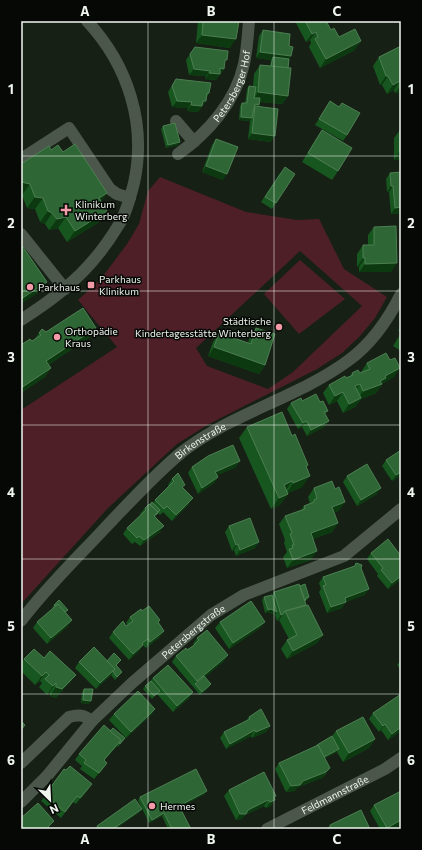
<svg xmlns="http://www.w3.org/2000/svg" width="422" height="850" viewBox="0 0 422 850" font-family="Commissioner,sans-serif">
<rect width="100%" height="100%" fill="#162015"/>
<!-- green -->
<g fill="#4f1f28" fill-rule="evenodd">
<path d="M160,177l86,35 51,8 22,-1 25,50 43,28 -12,21 -15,18 -18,17 -25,16 -108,55 -32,20 -69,64 -87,96v-194l96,-63 -39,-47 22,-20 27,-36 12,-20 9,-33zM300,251l62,55 -69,66 -25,17 -61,-23 -11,-18z"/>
<path d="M300,260l45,39 -46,35 -35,-40z"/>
</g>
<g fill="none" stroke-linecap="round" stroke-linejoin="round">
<!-- minor -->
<g stroke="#4b574a" stroke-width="12">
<path d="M176,121l18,21"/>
<path id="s1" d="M178,154c30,-21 58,-53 66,-90 3,-14 4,-29 5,-43"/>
<path d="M21,159l48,-31 41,61 7,5 13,4"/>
<path d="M21,234l44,55"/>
<path d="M21,320c15,-10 31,-20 44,-32 21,-17 39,-39 53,-62 8,-12 12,-28 16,-43 13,-59 -6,-118 -47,-162"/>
<path id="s2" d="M21,621c25,-33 55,-62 83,-92 25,-26 50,-54 78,-77 50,-39 116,-54 167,-92 22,-16 40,-42 52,-66"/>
<path d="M21,763l48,-46c10,-3 15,-2 23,4"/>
<path id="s3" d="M21,802l26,-26 45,-55 40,-38 79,-68 33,-20 100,-39 57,-47"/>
<path id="s4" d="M267,829l118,-60 16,-11"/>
</g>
</g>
<!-- wall -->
<g fill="#17561f">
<path d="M198,21h41l-9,27 -34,-5z"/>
<path d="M295,21h37l-5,3 4,6 24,20 -35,18 -11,-21 2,-4 -1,-3 -4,2z"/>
<path d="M263,30l26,16 2,10 -2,3 -1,9v28l-6,8 -22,-2 -1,3 -1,2 13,35 -23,-3 2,-18 -11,-1 1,-14 2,-3h3l2,-14 2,-3h4l1,-12 6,-9 10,1 1,-6 -15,-2 3,-22z"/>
<path d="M401,46v46l-6,1 -1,-3 -7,4 -5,-9h-2l-7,-19 6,-9z"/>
<path d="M195,47l29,17v5l-8,11 -11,-1 1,-3 -17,-1 -3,-15z"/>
<path d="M176,79l33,14 -3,5v3l-8,11 -11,-1 1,-3 -16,-1 -4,-15z"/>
<path d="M330,101l9,6 3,-4 5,32 -4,6 -28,-16z"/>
<path d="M401,112v48h-7v-22l6,-8z"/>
<path d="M163,126l15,19 -12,3 -5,-19z"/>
<path d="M322,130l16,41 -6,9 -30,-18 14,-23z"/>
<path d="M216,139l7,41 -21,-8 10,-27z"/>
<path d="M51,150l12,2 44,41 -6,8 6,10 -8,11 -32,20 -9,-14 -9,2 -4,-6 -5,-2 -5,-13 -8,-1 -5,-13 -1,-1v-30z"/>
<path d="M401,171v42l-10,1 -2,-22h-2l-1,-13 4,-6 11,-1z"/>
<path d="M280,173l15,1 -23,35 -11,-7z"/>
<path d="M374,227l17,45h-32v-5h-2v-13l6,-9h5v-10z"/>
<path d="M401,326v6l-3,-1z"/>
<path d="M96,328l-6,9 -42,28 3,3 -6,9 -24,16v-48l13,-5 8,-11 4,3z"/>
<path d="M256,328l9,37 -6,9 -51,-18 5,-14 6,-9 29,10 2,-7z"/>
<path d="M401,333v18l-8,-5z"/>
<path d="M367,363l27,14 -11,6 -7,10 -15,6 -6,8 -12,6 -6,-12 -8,4 -6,-12 6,-8 21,-9 2,-3h9v-1z"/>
<path d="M302,401l18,1 8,9 -3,3 4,7 -5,6 -17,9 -5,-9 -4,2 -11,-20 4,-6z"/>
<path d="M247,427l45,9 16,29 -2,3 -4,19 -14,6v1l-8,11 -9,4 -32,-71z"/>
<path d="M401,450v25l-9,6 -10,-15 4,-6z"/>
<path d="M192,467h44l-19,8 1,2 -4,6 -16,11 -10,-21z"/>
<path d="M347,476l30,18 -20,12 -14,-24z"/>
<path d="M172,479l11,9 6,16 -17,17 -9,-9 -3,3 -2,-2 -3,4 5,15 -20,14 -5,-4 -3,2 -9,-10 4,-6 14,-13 -1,-1 5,-6 5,-4 3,-1 2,-3 14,-14 -1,-1z"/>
<path d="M314,488l25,23 -5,1 4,11 -6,9 -19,7 -2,21 -24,8 -4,-11 4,-5 -3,-9 1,-3 -6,-16 6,-8 16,-6 3,-4 6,-3 -2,-6z"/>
<path d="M229,526l26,22 -19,8 -2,-6 -2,1 -7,-19z"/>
<path d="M371,553l29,27 -12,9 -11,-13 1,-2 -11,-15z"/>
<path d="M356,563l5,5 8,21 -5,6 -18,7 -4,6 -15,5 -8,-21 2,-3 -2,-6 4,-6 31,-11z"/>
<path d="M300,586l9,11 -2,3 -2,1 1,4 17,30 -6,8 -30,16 -6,-10 6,-9 2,-1 -10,-19 -2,1 -2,-6 -7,-3 -3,1 -3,-13 2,-3 8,-2 2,-3z"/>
<path d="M54,605l12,8 2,13 -21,18 -14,-16 4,-6 15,-13v-1z"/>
<path d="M142,611l16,12 2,14 -14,11 -3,-3 -4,6 -10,9 -20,-22 4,-6 15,-7 -2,-2 4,-6z"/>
<path d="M220,622h45l-5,6 -31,21 -14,-21z"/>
<path d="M197,638l31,17 -4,6 -19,16 4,10 -9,8 -28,-33 4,-6 11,-6 7,-5 -1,-1z"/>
<path d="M44,658l32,17 -7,8 -13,15 -6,-2v-4l-3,3 -8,-8 3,-4 -2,-2 -5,4 -14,-14v-7l3,-5z"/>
<path d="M401,660v10l-4,-5z"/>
<path d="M107,661l12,2 -3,2 6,7 -7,8 -4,-5 -15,14 -21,-21 4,-6z"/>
<path d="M153,678l40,14 -4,6 -16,14 -16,-18 -5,5 -9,-10z"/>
<path d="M84,689l5,15 -8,-1 1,-11z"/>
<path d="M401,694v37l-13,9 -7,-10 -2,2 -10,-13 4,-6z"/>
<path d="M155,709l-4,6 -25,23 -17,-18 5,-6z"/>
<path d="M249,717l21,9 -4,6 -14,6 -1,-2 -25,13 -6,-11 4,-6 22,-11z"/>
<path d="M110,731l15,7 -7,9 -1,-1 -13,14 -1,9 -9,10 -14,-10 2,-3 -7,-6 4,-6z"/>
<path d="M336,731l39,8 -6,9 -26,14 -6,-10 -12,6 1,16 -4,4 -24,9 -3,4 -9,1 -11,-23 4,-6 37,-17 1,-1 15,-9z"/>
<path d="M64,769l24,21 -12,14 -3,-2 -12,16 -20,-17z"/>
<path d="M229,790l46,8 -4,8 -5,2 -2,-2 -19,9 -3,4 -6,1 -12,-24z"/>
<path d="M205,794l-25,13 11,22h-23l-6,-13 -13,7 -11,-23 2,-3z"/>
<path d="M374,805l27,19 -9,5h-12l-10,-18z"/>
<path d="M140,812l-25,17h-20l2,-3z"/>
</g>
<!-- shaded-wall -->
<g fill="#0d3911">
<path d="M324,21h8l-13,7z"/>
<path d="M316,32l-6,8 -4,2 6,-8z"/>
<path d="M202,35l34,4 -6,9 -34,-5z"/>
<path d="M361,41l-6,9 -35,18 6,-9z"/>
<path d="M260,52l31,4 -4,6 -14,-5 -2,3 -15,-2z"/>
<path d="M220,68l4,1 -8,11 -11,-1 4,-6z"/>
<path d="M194,69l16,2 -4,5 -17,-1z"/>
<path d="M386,76h2l-6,9h-2z"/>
<path d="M400,81l-6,9 -7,4 6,-9z"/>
<path d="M401,85v7l-6,1z"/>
<path d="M258,92l30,4 -6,8 -30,-3z"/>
<path d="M177,101l15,1 -4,6 -16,-1z"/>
<path d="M203,101h3l-8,11 -11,-1 4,-6z"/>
<path d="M255,104l4,1 -2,3 -2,-2 -1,2z"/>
<path d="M241,117l11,1 -2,3 -11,-1z"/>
<path d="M252,133l23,3 -4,6 -23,-3z"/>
<path d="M180,142l-2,3 -12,3 2,-3z"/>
<path d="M400,151h1v9h-7z"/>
<path d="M206,166l21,8 -4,6 -21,-8z"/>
<path d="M21,182l9,2 -8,11 -1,-1z"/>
<path d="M391,186h2l-4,6h-2z"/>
<path d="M107,193l-8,11v-6z"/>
<path d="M35,197l8,1 -8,11 -8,-1z"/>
<path d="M401,207v6l-10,1 4,-6z"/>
<path d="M48,211l4,2 -7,11 -5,-2z"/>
<path d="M107,211l-8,11 -32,20 8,-11z"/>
<path d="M66,217l-8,11 -9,2 8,-11z"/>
<path d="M363,258h2l-6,9h-2z"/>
<path d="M397,263l-6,9h-32l6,-8z"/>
<path d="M47,282l-6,9 -20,13v-5z"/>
<path d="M96,328l-6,9 -50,33 6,-9z"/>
<path d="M214,347l51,18 -6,9 -51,-18z"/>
<path d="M51,368l-6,9 -24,16v-5z"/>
<path d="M400,368l-6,9 -11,6 -7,10 -15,6 -6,8 -12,6 6,-9 8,-4 6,-9 22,-15z"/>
<path d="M360,384l-6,8 1,-6z"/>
<path d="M343,392l-6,9 -8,4 6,-9z"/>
<path d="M307,421l-5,6 -4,2 5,-6z"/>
<path d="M329,421l-5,6 -17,9 4,-6z"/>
<path d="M240,461l-4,6 -25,11 4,-6z"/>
<path d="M401,472v3l-9,6 4,-6z"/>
<path d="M310,476l-8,11 -16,7 7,-11z"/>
<path d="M218,477l-4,6 -16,11 4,-6z"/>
<path d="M292,481l-7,11 -9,4 8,-11z"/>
<path d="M381,488l-4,6 -20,12 4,-6z"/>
<path d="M288,494l-8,11 -9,4 8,-11z"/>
<path d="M193,498l-4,6 -17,17 4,-6z"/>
<path d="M345,502l-6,9 -13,4 6,-8z"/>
<path d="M338,523l-6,9 -27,10 6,-9z"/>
<path d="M164,526l-4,6 -20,14 4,-6z"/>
<path d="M259,542l-4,6 -19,8 4,-6z"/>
<path d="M238,544l-4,6 -2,1 4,-6z"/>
<path d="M317,551l-6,9 -24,8 6,-8z"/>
<path d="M401,576v2l-1,2 -12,9 4,-6z"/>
<path d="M369,589l-5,6 -18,7 -4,6 -15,5 4,-6 14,-9z"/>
<path d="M271,609l6,3 -2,3 -7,-3 -3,1 3,-3z"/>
<path d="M283,614l-4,6 -2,1 4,-6z"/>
<path d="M72,620l-4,6 -21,18 4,-6z"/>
<path d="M265,622l-5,6 -31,21 4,-6z"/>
<path d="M164,631l-4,6 -14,11 4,-6z"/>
<path d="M323,635l-6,8 -30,16 6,-8z"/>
<path d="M143,645l-4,6 -10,9 4,-6z"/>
<path d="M228,655l-4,6 -28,24 -1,-1 2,-3z"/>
<path d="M115,669l-4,6 -15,14 4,-6z"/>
<path d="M46,672l-6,9 -5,4 7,-9z"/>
<path d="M76,675l-7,8 -13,15 -6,-2 6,-9z"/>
<path d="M56,683l-6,9 -3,3 6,-9z"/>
<path d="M211,684l-2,3 -9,8 2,-3z"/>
<path d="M193,692l-4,6 -16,14 4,-6z"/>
<path d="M83,700l8,1 -2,3 -8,-1z"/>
<path d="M155,709l-4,6 -25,23 5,-6z"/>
<path d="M385,724l-4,6 -2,2 4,-6z"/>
<path d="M270,726l-4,6 -14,6 4,-6z"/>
<path d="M401,727v4l-13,9 4,-6z"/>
<path d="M255,730l-4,6 -25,13 4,-5z"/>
<path d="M375,739l-6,9 -26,14 6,-9z"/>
<path d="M121,740l-4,6 -18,20 5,-6z"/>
<path d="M339,749l-2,3 -14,7v-2z"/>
<path d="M107,763l-4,6 -9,10 5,-6z"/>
<path d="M330,768l-8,10 -24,9 -3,4 -9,1 5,-6z"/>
<path d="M92,784l-4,6 -12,14 4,-6z"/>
<path d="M207,791l-2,3 -28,15 2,-3z"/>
<path d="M77,796l-4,6 -12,16 4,-6z"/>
<path d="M276,796l-4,5 3,-1 -4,6 -5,2 8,-11z"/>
<path d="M268,800l-4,6 -19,9 -3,4 -6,1 4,-6z"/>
<path d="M142,809l-2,3 -25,17h-2z"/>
<path d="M164,813l-2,3 -13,7 3,-3z"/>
<path d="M401,820v4l-9,5h-6l1,-1z"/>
</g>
<!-- building -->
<g fill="#2e6735" stroke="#4d7e52">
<path d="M203,21h36l-3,18 -34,-4z"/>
<path d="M305,21h21l5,9 3,-2 5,9 16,-8 6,12 -35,18 -11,-20 3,-2 -2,-5 -4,2z"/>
<path d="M263,30l27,4 -1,12 4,1 -2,9 -31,-4z"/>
<path d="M401,46v38l-1,-3 -7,4 -5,-9h-2l-7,-19z"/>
<path d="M195,47l33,4 -1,9h-2l-1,9 -4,-1v6l-11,-1 1,-2 -16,-2 -4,-15z"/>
<path d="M273,57l16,2 -1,9 -17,-2z"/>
<path d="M260,65l31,3 -3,28 -30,-4z"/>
<path d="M176,79l35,4 -2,10h-2l-1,8h-3l-1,5 -11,-1 1,-3 -15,-1 -5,-15z"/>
<path d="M249,86l7,1 -2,11h6l-1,7 -4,-1 -3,14 -11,-1 1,-14h5z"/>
<path d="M330,101l9,6 3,-4 18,10 -13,22 -28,-16z"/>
<path d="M255,106l23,3 -3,27 -23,-3z"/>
<path d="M175,123l5,19 -12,3 -5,-19z"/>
<path d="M322,130l30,18 -14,23 -30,-18z"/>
<rect x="400" y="130" width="1" height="21"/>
<path d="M216,139l22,8 -11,27 -21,-8z"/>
<path d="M75,144l32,49 -8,5 8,13 -32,20 -9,-14 -9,2 -5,-6 -4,-2 -5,-13 -8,-1 -5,-13 -9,-2v-18l28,-18 2,4 7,-5 5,7z"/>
<path d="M285,167l10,7 -19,29 -11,-6z"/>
<path d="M401,172v35l-6,1 -2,-22h-2l-1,-13z"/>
<path d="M396,226l1,37 -32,1v-6h-2v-13h11v-18z"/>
<path d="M21,244l26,38 -26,17z"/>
<path d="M83,308l13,20 -50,33 5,7 -30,20v-43l9,-6 2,2 9,-6 -2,-2 3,-4 4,3z"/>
<path d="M256,328l19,6 -10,31 -51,-18 5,-14 32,11z"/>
<path d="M386,353l4,7 5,-2 5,10 -15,8 1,2 -6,3 2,3 -19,7 -3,-7 -5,2 6,12 -12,6 -6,-12 -8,4 -6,-11 16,-9 1,2 7,-3 -1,-2 6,-3 2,3 10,-4 -3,-6z"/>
<path d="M316,394l4,8 3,-1 5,10 -4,1 5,9 -18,9 -4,-9 -4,2 -12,-20 10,-5 1,3z"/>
<path d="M282,412l10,24 3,-2 13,31 -2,1 4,10 -17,7 -1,-2 -8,4 4,9 -9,4 -32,-71z"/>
<path d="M233,445l7,16 -25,11 3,5 -16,11 -10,-21 16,-11z"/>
<path d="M401,450v22l-5,3 -10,-15z"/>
<path d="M367,464l14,24 -20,12 -14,-24z"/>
<path d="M178,473l7,12 -3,2 11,11 -17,17 -9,-9 -3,3 -9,-9 19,-19 -2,-2z"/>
<path d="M332,481l3,8 4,-2 6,15 -13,5 6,16 -27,10 6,18 -24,9 -4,-11 4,-1 -1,-3h2l-4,-11 2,-1 -7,-17 20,-7 -1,-3 10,-4v-2l3,-2 -3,-10z"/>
<path d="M152,502l8,8 -4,5 2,-3 -8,-8z"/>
<path d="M149,504l9,8 -4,4 10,10 -20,14 -5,-4 -2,2 -10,-10 19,-18 -1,-2z"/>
<path d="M250,518l9,24 -19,8 -2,-6 -2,1 -7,-19z"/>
<path d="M388,539l13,17v20l-9,7 -11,-13 2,-2 -12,-15z"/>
<path d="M356,563l6,2 -1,3 8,21 -24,9 1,4 -15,5 -8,-21 3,-1 -3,-8 32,-11z"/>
<path d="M299,584l7,21 -21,6 -2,3 -2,1 -7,-23z"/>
<path d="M305,584l4,13 -3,1 -1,3 -5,-15z"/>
<path d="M272,595l5,17 -6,-3 -3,1 -4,-13z"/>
<path d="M59,600l9,10 -3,2 -7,-8 -3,2 -1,-1z"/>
<path d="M251,601l14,21 -32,21 -13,-21z"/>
<path d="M58,604l14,16 -21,18 -14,-16z"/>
<path d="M308,605l15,30 -30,16 -6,-11 10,-5 -12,-24z"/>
<path d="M149,606l11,14 -2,2 6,9 -14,11 -2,-3 -6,4 1,2 -10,9 -20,-22 10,-11 3,5 7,-5 -3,-4 11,-8 1,2z"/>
<path d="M207,630l21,25 -31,26 -21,-25 10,-8 1,2 6,-4 6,-6 -2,-2z"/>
<path d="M94,647l21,22 -15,14 -21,-21z"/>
<path d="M34,649l10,9 6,-7 26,24 -14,14 -6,-2v-4l-3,3 -8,-7 4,-4 -3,-3 -4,4 -18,-17z"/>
<path d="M114,653l7,7 -5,5 6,7 -5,5 -4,-5 2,-3 -8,-8z"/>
<path d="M168,665l25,27 -16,14 -24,-28z"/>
<path d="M204,676l7,8 -9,8 -7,-8z"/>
<path d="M151,681l9,10 -6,5 -9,-10z"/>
<path d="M84,689h9l-2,12 -8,-1z"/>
<path d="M138,691l17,18 -24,23 -17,-18z"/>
<path d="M401,694v33l-9,7 -7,-10 -2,2 -10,-13z"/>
<path d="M261,709l9,17 -14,6 -1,-2 -25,14 -6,-12 26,-13 -1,-2z"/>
<path d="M363,717l12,22 -26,14 -13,-22z"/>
<path d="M21,721l4,4 -4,5z"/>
<path d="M104,725l17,15 -17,20 3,3 -8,10 -15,-10 2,-3 -7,-6z"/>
<path d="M113,728l12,10 -5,6 -1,-1 2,-3 -11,-9z"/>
<path d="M332,736l7,13 -15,8 -6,-12 -1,1v-1z"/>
<path d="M318,745l12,23 -4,4 -23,9 -3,4 -9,1 -12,-23z"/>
<path d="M70,766l22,18 -12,14 -3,-2 -12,16 -20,-17 19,-26 2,1z"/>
<path d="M196,769l11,22 -28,15 12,23h-19l-8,-16 -12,7 -12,-23z"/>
<path d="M264,772l12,24 -2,1 1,3 -5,2 -2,-2 -20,10 -2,4h-6l-11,-24z"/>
<path d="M401,791v29l-14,8 -13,-23z"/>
<path d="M135,799l7,10 -29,20h-14l-2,-3z"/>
<path d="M38,803l16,18 -6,6 1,1 -1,1h-27v-11z"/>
<path d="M361,810l9,19h-44l4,-2v-2l2,-1z"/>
</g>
<!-- grid -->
<path fill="none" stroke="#eff6ee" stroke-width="1" stroke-opacity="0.55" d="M148,21v808M274,21v808M21,156h380M21,291h380M21,425h380M21,559h380M21,694h380"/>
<!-- markers -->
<g fill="#f39aa7" stroke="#050805" stroke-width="1.5">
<path d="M64 204h4v4h4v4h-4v4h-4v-4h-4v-4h4z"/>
<rect x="87" y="281" width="8" height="8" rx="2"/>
<circle cx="30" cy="287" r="4"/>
<circle cx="279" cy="327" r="4"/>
<circle cx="57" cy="337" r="4"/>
<circle cx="152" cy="806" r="4"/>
</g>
<g text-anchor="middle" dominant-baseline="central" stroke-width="3" stroke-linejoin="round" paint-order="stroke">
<!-- street labels -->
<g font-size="10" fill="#eff6ee" stroke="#050805">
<text stroke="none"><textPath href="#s1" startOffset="89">Petersberger Hof</textPath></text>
<text stroke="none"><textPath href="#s2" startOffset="255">Birkenstraße</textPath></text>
<text stroke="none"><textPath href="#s3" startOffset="243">Petersbergstraße</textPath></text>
<text stroke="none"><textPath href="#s4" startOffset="76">Feldmannstraße</textPath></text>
</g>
<!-- poi labels -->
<g font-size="10" fill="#eff6ee" stroke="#050805" text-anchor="start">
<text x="75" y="204">Klinikum<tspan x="75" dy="12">Winterberg</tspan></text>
<text x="99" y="279">Parkhaus<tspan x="99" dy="12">Klinikum</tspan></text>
<text x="38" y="287">Parkhaus</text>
<text x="271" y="321" text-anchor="end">Städtische<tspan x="271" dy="12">Kindertagesstätte Winterberg</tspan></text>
<text x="65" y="331">Orthopädie<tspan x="65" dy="12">Kraus</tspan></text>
<text x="160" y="806">Hermes</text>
</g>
</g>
<!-- border -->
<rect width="422" height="850" fill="none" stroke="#050805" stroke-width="44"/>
<!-- north arrow -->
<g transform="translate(50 800) rotate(156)" stroke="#050805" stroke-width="3" paint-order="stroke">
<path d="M0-3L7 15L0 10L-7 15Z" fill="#eff6ee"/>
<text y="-6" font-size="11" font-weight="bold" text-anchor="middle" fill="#eff6ee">N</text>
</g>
<rect x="22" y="22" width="378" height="806" fill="none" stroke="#eff6ee" stroke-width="1.5"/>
<g font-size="13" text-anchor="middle" font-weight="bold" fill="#eff6ee">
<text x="85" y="16">A</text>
<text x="211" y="16">B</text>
<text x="337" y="16">C</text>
<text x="11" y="94">1</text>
<text x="411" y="94">1</text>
<text x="11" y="228">2</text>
<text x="411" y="228">2</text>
<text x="11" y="362">3</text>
<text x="411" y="362">3</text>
<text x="11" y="497">4</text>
<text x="411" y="497">4</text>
<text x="11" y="631">5</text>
<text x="411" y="631">5</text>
<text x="11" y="765">6</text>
<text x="411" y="765">6</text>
<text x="85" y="844">A</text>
<text x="211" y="844">B</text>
<text x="337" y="844">C</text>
</g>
</svg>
